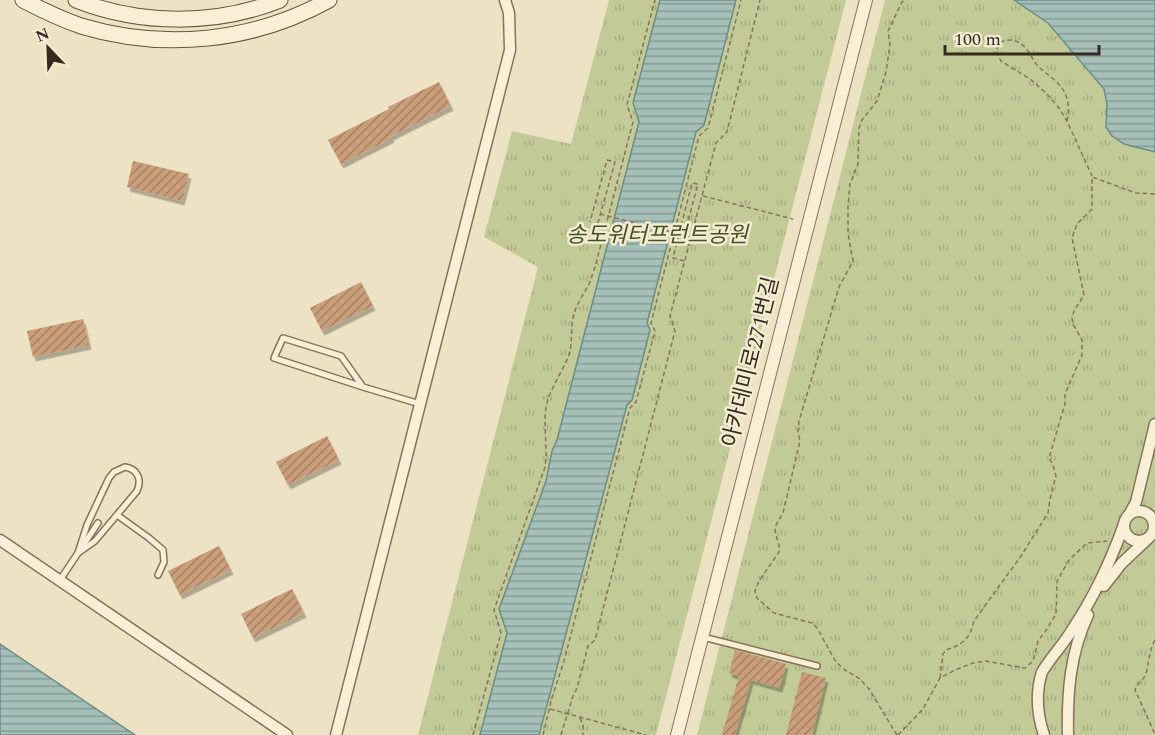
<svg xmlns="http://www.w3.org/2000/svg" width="1155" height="735" viewBox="0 0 1155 735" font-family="Spectral,'Noto Sans KR',serif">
<defs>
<pattern id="grass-tufts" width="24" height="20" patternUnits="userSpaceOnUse" patternTransform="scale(1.5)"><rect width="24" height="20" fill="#c2ca97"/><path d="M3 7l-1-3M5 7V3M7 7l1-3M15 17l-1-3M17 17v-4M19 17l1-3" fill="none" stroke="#a7ae82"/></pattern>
<pattern id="water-rules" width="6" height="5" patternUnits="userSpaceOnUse" patternTransform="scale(1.5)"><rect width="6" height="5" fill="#a5bfb9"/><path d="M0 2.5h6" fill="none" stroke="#879b96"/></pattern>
<pattern id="building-hatch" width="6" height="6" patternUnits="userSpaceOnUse" patternTransform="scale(1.5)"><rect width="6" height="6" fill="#ca9e7a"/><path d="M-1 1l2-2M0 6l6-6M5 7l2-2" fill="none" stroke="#a58163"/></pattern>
<filter id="shadow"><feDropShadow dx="2.5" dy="4.5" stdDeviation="0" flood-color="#0004"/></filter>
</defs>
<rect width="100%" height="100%" fill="#ede2c3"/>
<!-- grass -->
<g fill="url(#grass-tufts)">
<path d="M609,0h237l-190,735h-238l120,-468 -54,-30 28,-106 59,13z"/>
<path d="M885,0h270v735h-458z"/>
</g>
<!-- water -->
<g fill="url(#water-rules)" stroke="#6c8d86" stroke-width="1.5">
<path d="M660,0h76l-32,125 -8,7 -49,191 3,7 -18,70 -5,5 -88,330h-59l27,-102 -8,-24 47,-128 6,-30 5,-11 82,-318 -6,-19z"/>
<path d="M1014,0h141v152l-31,-8 -12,-8 -6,-9 1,-23 -3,-15 -56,-66z"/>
<path d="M0,644l135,91h-135z"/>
</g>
<!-- building -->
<g fill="url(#building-hatch)" filter="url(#shadow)">
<path d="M439,82l12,24 -60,30 1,2 -51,26 -13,-24 61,-31 -1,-2z"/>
<path d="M133,161l56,13 -7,27 -55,-14z"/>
<path d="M361,282l12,24 -51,25 -12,-23z"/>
<path d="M83,319l6,26 -56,12 -6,-26z"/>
<path d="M327,436l12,24 -51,25 -12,-23z"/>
<path d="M219,546l12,24 -51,25 -12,-24z"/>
<path d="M292,589l12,24 -51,25 -12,-24z"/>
<path d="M735,650l51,14 -6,24 -29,-8 -16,55h-13l17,-59 -10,-3z"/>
<path d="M802,672l24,6 -14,57h-26z"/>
</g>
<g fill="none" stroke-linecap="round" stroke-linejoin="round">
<defs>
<g id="service">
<path d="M363,387l-89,-29 9,-20 58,18 22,31 57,17"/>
<path d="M125,467c13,2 17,13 12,24l-42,50 -17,12 9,-28 22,-47 5,-6z"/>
<path d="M117,515l32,23 14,12 1,12 -6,13"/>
<path d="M60,580l38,-57"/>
<path d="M703,637l114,29"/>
</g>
<g id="minor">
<circle cx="1139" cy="526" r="15"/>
<path d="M1129,515l7,-13 19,-78"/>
<path d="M0,540l287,195"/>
<path d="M1104,586l18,-23 33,-31"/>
<path d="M336,735l174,-685 -1,-37 -4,-13"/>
<path d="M1044,735c-7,-21 -9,-41 -2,-63 9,-15 21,-27 30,-42 22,-33 39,-69 52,-106"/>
<path d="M1068,735c-1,-41 2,-82 20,-120"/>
</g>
<path id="tertiary" d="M677,735l189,-735"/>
<g id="secondary">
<path d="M23,0c19,10 38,19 58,26 83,25 172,16 248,-26"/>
<path d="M76,0c64,25 139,26 204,0"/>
</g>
</defs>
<!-- service casing -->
<use href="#service" stroke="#86735a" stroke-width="8"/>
<!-- minor casing -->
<use href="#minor" stroke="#86735a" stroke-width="13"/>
<!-- tertiary casing -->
<use href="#tertiary" stroke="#86735a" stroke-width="14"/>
<!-- secondary casing -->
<use href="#secondary" stroke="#68553d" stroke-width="17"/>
<!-- path -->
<g stroke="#86735a" stroke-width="1.5" stroke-dasharray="4.5 3" stroke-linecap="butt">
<path d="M1067,121c2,-9 2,-19 -2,-28 -6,-12 -18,-18 -27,-27 -6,-6 -9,-17 -17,-22 -6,-5 -16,-5 -22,-1l-3,9 5,9 29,18 16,14 13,15 8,13 25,55"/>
<path d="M703,196l90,23"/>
<path d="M586,235l8,2 21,-75 -8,-2 -17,62"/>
<path d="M684,261l-11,-3 19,-75 6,1 -14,52 7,1"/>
<path d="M1155,640c-6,11 -6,22 -9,34 -3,7 -9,9 -11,16l20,44"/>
<path d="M940,678l3,-24 3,-4 13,-5 6,-5 5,-6 4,-13 47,-65 27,-43 2,-14 6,-23 -3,-11 -4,-7 16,-54v-10l17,-39v-15l-9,-16 -1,-6 2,-7 10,-16 -12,-57 5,-14 15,-15v-32l44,16 19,1"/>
<path d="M550,709l96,26"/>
<path d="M580,718l3,7v10"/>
<path d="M473,735l28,-102 -7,-23 51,-143c3,-20 -2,-40 1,-60 4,-19 16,-34 23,-52 4,-13 1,-28 5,-41 3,-11 10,-20 15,-30 2,-5 4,-11 6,-17l38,-145 -6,-17 28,-105"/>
<path d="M543,735l8,-34 13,-40 66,-253 6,-6 19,-71 -4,-8 48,-187 9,-8 33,-128"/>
<path d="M561,735l12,-39 4,-8 11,-42 7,-6 80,-309 -5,-15 46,-173 11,-11 33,-132"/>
<path d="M897,735l-28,-46 -9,-10 -15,-9 -9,-8 -19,-34 -5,-5 -38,-10 -17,-15 -2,-7 4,-10 20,-29v-7l-4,-13 1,-7 7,-12 17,-72 -2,-9 1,-11 40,-134 14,-26 -5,-27v-28l2,-22 8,-20 1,-36 3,-8 15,-19 9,-29 4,-27 -2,-14 14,-29 3,-2"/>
<path d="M898,735l25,-26 17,-31 15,-8 18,-7 12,-2 40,7 8,-7 5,-20 9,-12 9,-15 1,-33 12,-21 18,-17 20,-2"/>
</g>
<!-- service -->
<use href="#service" stroke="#f8efd6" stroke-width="5"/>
<!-- minor -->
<use href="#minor" stroke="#f8efd6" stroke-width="10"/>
<!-- tertiary -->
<use href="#tertiary" stroke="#f8efd6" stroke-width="12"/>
<!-- secondary -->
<use href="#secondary" stroke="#f8efd6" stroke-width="15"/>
<!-- path-bridge -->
<path stroke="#86735a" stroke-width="1.5" stroke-dasharray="4.5 3" stroke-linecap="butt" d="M600,214l79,20"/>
</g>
<g text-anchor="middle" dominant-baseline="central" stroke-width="5" stroke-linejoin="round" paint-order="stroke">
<!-- park labels -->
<g font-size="22" font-style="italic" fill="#455225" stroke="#f4ecd2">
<text x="657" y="235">송도워터프런트공원</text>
</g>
<!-- street labels -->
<g font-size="22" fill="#362b1e" stroke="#f4ecd2">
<text transform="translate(751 362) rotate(-76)">아카데미로271번길</text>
</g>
</g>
<!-- north arrow -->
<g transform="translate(48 48) rotate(337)" stroke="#f4ecd2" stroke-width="4.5" paint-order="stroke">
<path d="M0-4.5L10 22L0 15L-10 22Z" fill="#362b1e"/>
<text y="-9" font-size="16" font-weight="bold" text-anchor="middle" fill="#362b1e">N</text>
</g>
<!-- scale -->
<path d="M945 45v9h154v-9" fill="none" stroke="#362b1e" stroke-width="3"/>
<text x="954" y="45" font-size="18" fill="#362b1e" stroke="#f4ecd2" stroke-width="4.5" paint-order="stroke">100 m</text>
</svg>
